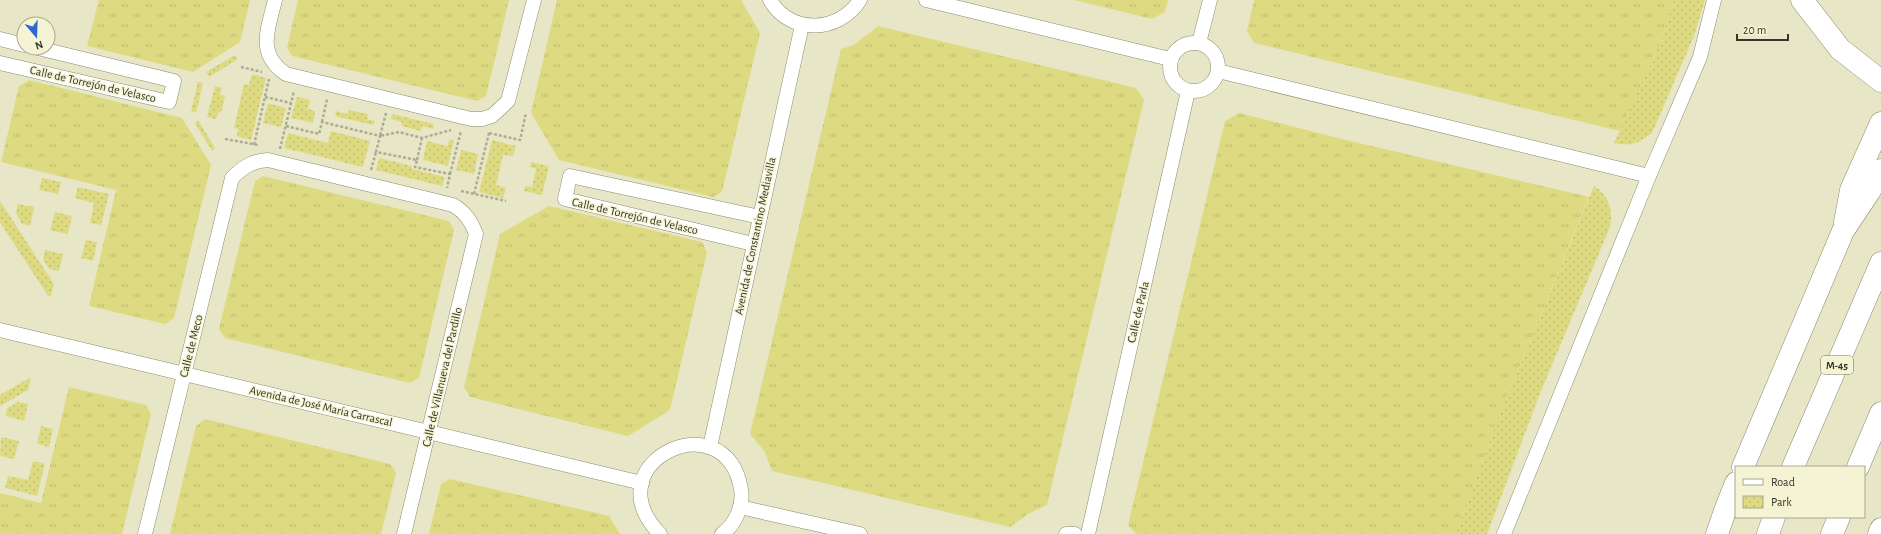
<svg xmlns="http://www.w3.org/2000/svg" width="1881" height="534" viewBox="0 0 1881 534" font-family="'Alegreya Sans',sans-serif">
<defs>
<pattern id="grass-tufts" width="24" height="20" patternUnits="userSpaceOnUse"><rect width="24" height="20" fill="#deda82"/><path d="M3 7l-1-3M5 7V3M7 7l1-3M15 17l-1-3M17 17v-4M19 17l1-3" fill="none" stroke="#bfbc70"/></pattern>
<pattern id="park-dots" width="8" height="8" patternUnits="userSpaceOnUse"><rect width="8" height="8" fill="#deda82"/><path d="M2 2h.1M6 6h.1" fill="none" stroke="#bfbc70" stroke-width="1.8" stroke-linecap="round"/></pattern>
</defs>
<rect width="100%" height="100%" fill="#e7e7c7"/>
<!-- grass -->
<g fill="url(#grass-tufts)">
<path d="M99,0h151l-10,42 -47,30 -106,-26z"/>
<path d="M298,0h211l-23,96 -9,5 -185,-45 -5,-8z"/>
<path d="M557,0h184l19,33 -38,159 -9,5 -154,-37 -28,-47z"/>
<path d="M1074,0h94l-3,12 -13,7z"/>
<path d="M1254,0h420l-13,42 -41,89 -366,-88 -7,-12z"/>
<path d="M878,26l258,62 8,12 -97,405 -19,9 -18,13 -238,-56 -7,-19 -15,-18 91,-385 13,-4z"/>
<path d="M29,80l153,38 29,47 -37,153 -9,6 -76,-18 27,-116 -115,-28 18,-76z"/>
<path d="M1239,113l103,26 247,58 -95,232 -38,105h-320l-8,-9 97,-404z"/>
<path d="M263,176l186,45 5,9 -35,148 -9,5 -185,-45 -6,-9 36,-148z"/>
<path d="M549,206l153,36 5,10 -37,158 -42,26 -158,-39 -6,-10 36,-153z"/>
<path d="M69,387l77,18 5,9 -29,120h-122v-41l41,10z"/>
<path d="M205,419l185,45 6,9 -15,61h-211l26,-108z"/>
<path d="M450,479l159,37 11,18h-191l12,-50z"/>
</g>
<!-- park -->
<g fill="url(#park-dots)">
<path d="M1674,0h31l-11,36 -42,97c-14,10 -20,14 -38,10l47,-101z"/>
<path d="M235,55l3,4 -29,18 -3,-5z"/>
<path d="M252,74l14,4 -15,62 -14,-4 1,-7 -4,-1 10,-44 5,1z"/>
<path d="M198,82l5,1 -7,30 -5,-2z"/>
<path d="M215,86l7,2 -2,7 5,1 -4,17 -3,-1 -2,7 -9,-2z"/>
<path d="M297,97l13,3 -2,9 7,2 -2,12 -22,-5z"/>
<path d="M268,103l18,5 -5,19 -18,-4z"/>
<path d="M348,110l20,4 -1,5 8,2 -2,4 -38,-9 1,-5 11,3z"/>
<path d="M392,114l42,10 -1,5 -11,-3 -1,5 -19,-5v-4l-11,-3z"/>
<path d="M198,120l17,28 -3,3 -17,-28z"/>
<path d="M331,131l39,10 -7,26 -79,-19 4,-15 40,10z"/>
<path d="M450,139l4,1 -6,26 -25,-6 4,-19 20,5z"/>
<path d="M492,140l24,6 -3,10 -10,-1 -7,30 10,3 -3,10 -24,-6z"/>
<path d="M461,150l17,4 -4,20 -18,-4z"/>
<path d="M379,158l33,8v3l33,8 -3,9 -66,-16z"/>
<path d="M531,162l18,4 -7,29 -18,-4 1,-5 7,1 4,-18 -6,-2z"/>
<path d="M42,178l19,4 -3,12 -19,-4z"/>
<path d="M1594,186c15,10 19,23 16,41l-69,164 -54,143h-31l38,-105z"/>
<path d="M78,187l31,7 -8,31 -11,-2 4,-20 -19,-5z"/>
<path d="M0,201l54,83 -3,12h-3l-48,-74z"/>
<path d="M18,204l16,3 -4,19 -8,-2 -6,-11z"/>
<path d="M55,212l17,4 -4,18 -18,-4z"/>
<path d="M86,240l11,2 -4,19 -12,-3z"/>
<path d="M45,250l18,4 -4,17 -10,-2 -6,-10z"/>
<path d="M31,377l-3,13 -28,16v-11z"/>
<path d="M18,402l10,2 -4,17 -18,-5 1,-8z"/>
<path d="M41,426l12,3 -4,18 -12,-3z"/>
<path d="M1,437l18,4 -5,18 -14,-3z"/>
<path d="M33,461l12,3 -8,32 -32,-8 3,-12 20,4z"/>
</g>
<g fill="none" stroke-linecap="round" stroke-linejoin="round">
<defs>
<g id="minor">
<path d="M275,0c-7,29 -19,54 11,74l185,45h11l10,-3 16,-15 26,-101"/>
<path d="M770,0c20,35 69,33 90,0"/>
<path d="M926,0l244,59"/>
<path d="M0,39l24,6"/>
<circle cx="1194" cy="67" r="24"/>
<path d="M1199,43l11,-43"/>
<path d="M0,63l169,39 5,-21 -136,-33"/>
<path d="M1218,71l431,105"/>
<path d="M753,244l-188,-45 5,-23 190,41"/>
<path d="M0,330l642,153"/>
<path d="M710,447l92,-422"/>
<path d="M740,507l120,27"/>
<path d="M145,534l87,-356c11,-11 20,-17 36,-18l185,45c12,7 18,16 23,29l-72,300"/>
<path d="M660,534c-69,-71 65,-135 81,-45 3,16 -6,36 -19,45"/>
<path d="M1066,534h9"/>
<path d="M1088,534l100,-443"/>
<path d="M1504,534l145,-358 51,-119 14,-57"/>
</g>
<path id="primary" d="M1802,0l38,49 41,32"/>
<g id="motorway">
<path d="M1845,222l6,-32 30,-67"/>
<path d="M1743,467l100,-236 26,-39 12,-22"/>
<path d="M1793,467l88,-204"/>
<path d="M1858,467l23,-54"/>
<path d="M1717,534l9,-26 10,-25"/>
<path d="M1768,534l6,-17"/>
<path d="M1832,534l7,-17"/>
<path d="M1879,534l2,-5"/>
</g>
</defs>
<!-- minor casing -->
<use href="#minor" stroke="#8c8b6e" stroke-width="15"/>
<!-- primary casing -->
<use href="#primary" stroke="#8c8b6e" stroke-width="23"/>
<!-- motorway casing -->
<use href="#motorway" stroke="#8c8b6e" stroke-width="23"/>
<!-- path -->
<g stroke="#acac93" stroke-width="2.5" stroke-dasharray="3 2" stroke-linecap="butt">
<path d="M241,67l21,5"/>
<path d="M265,97l26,6"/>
<path d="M386,113l-6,23 19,-4 23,6 29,-8"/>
<path d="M322,122l5,-23"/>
<path d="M286,126l33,8 3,-12 58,14 -4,16 41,8 -2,7 35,7 -3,14"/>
<path d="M489,133l31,7 6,-27"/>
<path d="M225,139l33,6"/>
<path d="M254,145l15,-66"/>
<path d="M280,149l14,-58"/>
<path d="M417,160l5,-22"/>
<path d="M371,170l5,-18"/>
<path d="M450,174l11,-43"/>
<path d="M461,191l45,10"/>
<path d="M474,194l15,-61"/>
</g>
<!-- minor -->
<use href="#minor" stroke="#fff" stroke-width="14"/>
<!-- primary -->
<use href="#primary" stroke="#fff" stroke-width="22"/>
<!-- motorway -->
<use href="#motorway" stroke="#fff" stroke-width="22"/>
</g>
<g text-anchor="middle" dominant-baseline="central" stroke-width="3" stroke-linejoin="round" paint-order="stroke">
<!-- shield labels -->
<rect fill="#f4f4d4" stroke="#6e6e5c" stroke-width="1" x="1821" y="356" width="32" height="18" rx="3"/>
<g font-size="11" font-weight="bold" fill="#343428">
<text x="1837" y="365">M-45</text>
</g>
<!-- street labels -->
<g font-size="12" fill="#343428" stroke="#f4f4d4">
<text transform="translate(93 84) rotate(13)">Calle de Torrejón de Velasco</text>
<text transform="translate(635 216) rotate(13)">Calle de Torrejón de Velasco</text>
<text transform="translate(755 236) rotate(-78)">Avenida de Constantino Mediavilla</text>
<text transform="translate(1138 312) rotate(-77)">Calle de Parla</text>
<text transform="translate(191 346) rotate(-76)">Calle de Meco</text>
<text transform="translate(442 377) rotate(-77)">Calle de Villanueva del Pardillo</text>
<text transform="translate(321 406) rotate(13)">Avenida de José María Carrascal</text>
</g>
</g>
<!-- legend -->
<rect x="1735" y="466" width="130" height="52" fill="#f4f4d4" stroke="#a7a78f"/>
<rect x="1743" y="479" width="20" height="6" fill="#ffffff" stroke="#a7a78f"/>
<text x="1771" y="486" font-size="12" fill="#343428">Road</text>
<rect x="1743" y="496" width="20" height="12" fill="url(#park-dots)" stroke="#a7a78f"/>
<text x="1771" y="506" font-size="12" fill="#343428">Park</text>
<!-- north arrow -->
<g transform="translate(36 36) rotate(161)"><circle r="19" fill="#f4f4d4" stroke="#a7a78f"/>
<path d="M0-3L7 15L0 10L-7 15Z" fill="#2b68d5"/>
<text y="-6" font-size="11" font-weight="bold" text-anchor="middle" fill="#343428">N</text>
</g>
<!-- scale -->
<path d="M1737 34v6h51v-6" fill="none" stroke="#343428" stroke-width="2"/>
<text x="1743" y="34" font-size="12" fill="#343428" stroke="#f4f4d4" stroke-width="3" paint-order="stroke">20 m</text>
</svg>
